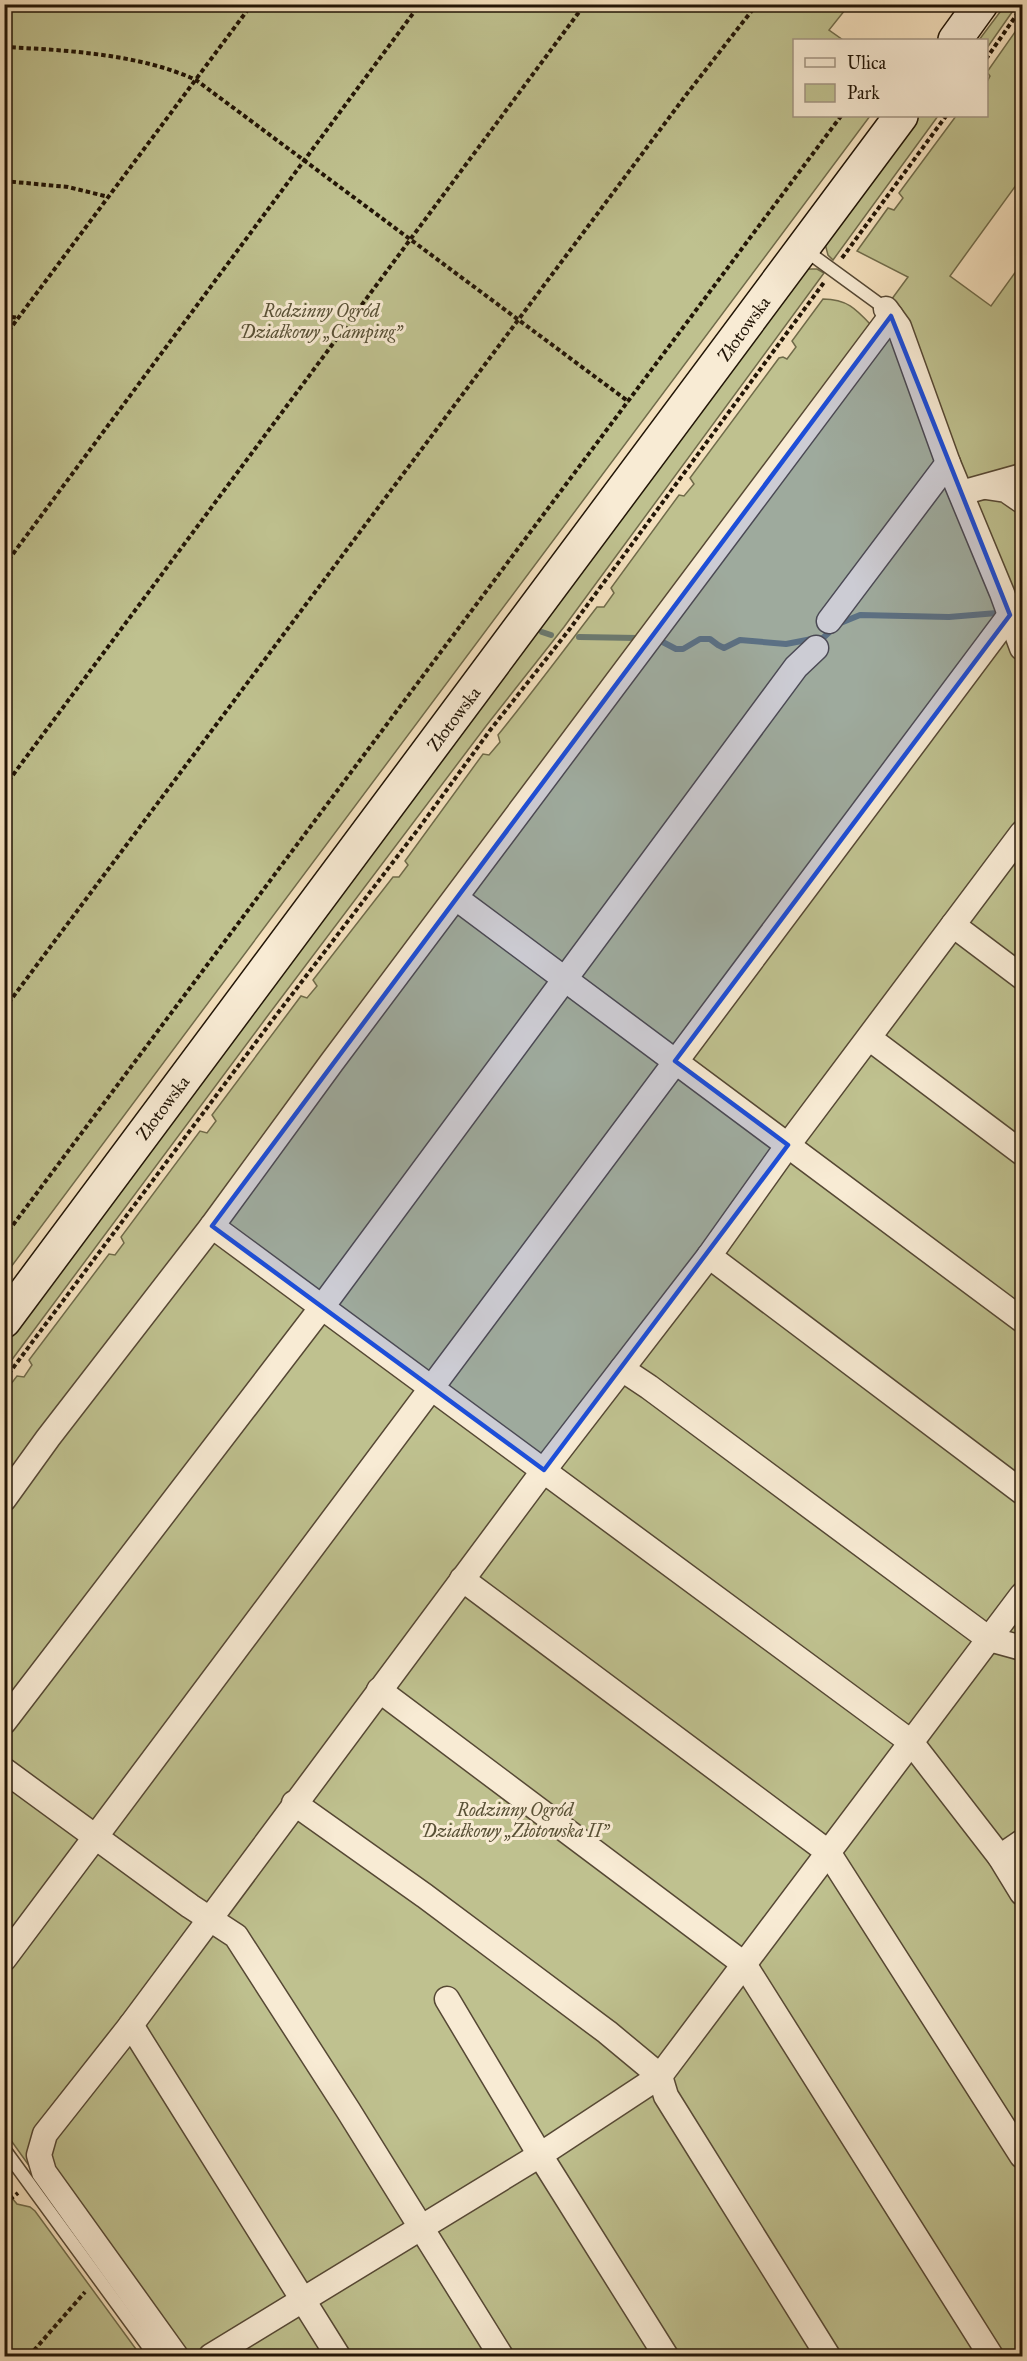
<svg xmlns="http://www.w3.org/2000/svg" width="1027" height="2361" viewBox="0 0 1027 2361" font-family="'IM FELL Great Primer',serif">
<rect width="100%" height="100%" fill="#f4e0bd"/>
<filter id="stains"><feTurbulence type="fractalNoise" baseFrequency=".00333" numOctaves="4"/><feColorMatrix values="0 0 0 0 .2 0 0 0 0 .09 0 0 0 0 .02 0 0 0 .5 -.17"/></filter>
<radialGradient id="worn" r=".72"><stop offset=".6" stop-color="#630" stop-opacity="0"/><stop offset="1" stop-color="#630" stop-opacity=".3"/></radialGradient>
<!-- green -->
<g fill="#bfc18f" stroke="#706b4a" stroke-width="1.5">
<path d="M5,4l844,1 -20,25 14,10h-49v76h76l-865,1159z"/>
<path d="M1006,4l11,1 -30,43 -1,-8h-7z"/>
<path d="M1022,22v155l-72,99 41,30 31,-43v2093h-857l-160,-224 -1,-739 13,-17 7,1 8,-12 -3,-5 80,-106 6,1 9,-12 -3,-6 79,-106 7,2 9,-12 -4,-6 89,-119 6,2 10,-12 -4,-6 80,-103h6l9,-12 -3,-4 78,-107 6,1 11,-13 -2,-7c34,-42 66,-85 99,-128h7l10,-14 -3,-5 68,-93 5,1 10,-12 -4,-6 89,-120 4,-1 4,2 9,-12 -4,-6 31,-42c24,0 33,10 49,27l36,-49 -51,-26 31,-43 6,2 9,-12 -4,-5 57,-77h30l1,-34 3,-6 -3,-4z"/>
<path d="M913,116h25l-105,144 -5,-5 -4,-15z"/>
<path d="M808,269h9l7,4 -260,354 -78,99 -220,292 -261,351 -1,-33 797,-1065z"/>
<path d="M4,2169l4,4 -1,19 10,12 13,3 5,4 106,145h-136z"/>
</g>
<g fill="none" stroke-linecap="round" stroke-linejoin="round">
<!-- stream -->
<g stroke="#6b7970" stroke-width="6">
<path d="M542,632l9,3"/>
<path d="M579,637l59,1"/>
<path d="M823,638l15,-14 22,-9 89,2 48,-4"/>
<path d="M657,639l19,10h7l17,-10h10l8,6 6,3 16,-8 46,4 26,-5"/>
</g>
<defs>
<g id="lane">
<path d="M805,250l81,59"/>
<path d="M4,2149l151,207"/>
</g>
<g id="street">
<path d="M886,309l13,18 49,136 54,130 20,55"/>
<path d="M986,487l20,3 16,11"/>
<path d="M961,493l61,-17"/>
<path d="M829,621l119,-158"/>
<path d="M456,898l566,422"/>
<path d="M953,925l69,52"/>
<path d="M869,1038l153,115"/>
<path d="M212,1226l699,516 89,115 22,36"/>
<path d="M709,1256l313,236"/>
<path d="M622,1369l27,18 340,252 33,9"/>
<path d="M4,1499l44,-61 164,-212 120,-164 559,-746"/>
<path d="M462,1579l366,273 194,304"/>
<path d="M379,1690l365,274 247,392"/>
<path d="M4,1722l318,-415 474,-640 20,-19"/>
<path d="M4,1770l186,136 46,30 112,174 153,246"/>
<path d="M294,1803l131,93 182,136 53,44 6,20 162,260"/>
<path d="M1000,1857l22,-15"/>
<path d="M4,1959l1006,-1344"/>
<path d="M447,1999l93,156 126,201"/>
<path d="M131,2025l207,331"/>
<path d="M176,2356l-132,-184 -5,-17 6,-21 86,-109 413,-555 165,-214 79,-111 234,-312"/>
<path d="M211,2356l329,-201 120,-79 362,-481"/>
</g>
<g id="secondary">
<path d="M955,40l26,-36"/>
<path d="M4,1321l897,-1205"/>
</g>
</defs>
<!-- lane casing -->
<use href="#lane" stroke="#564834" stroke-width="15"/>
<!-- street casing -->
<use href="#street" stroke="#564834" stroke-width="27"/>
<!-- secondary casing -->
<use href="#secondary" stroke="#221506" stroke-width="36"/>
<!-- path -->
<g stroke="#221506" stroke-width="4" stroke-dasharray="4.5 3" stroke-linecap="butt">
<path d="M4,47c61,3 136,7 192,33l433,322"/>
<path d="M986,59l36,-52"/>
<path d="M4,181l64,6 41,10"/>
<path d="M842,258l104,-142"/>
<path d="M4,316l15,2"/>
<path d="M4,337l248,-333"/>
<path d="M4,566l416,-562"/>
<path d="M4,787l581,-783"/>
<path d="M4,1009l682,-914 71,-91"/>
<path d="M4,1237l837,-1121"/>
<path d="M4,1380l267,-358 148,-194 72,-99 78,-99 256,-349"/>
<path d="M4,2204l14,-11"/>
<path d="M29,2356l56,-64"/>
</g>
<!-- lane -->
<use href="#lane" stroke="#f8ebd4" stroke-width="12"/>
<!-- street -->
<use href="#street" stroke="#f8ebd4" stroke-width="24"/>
<!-- secondary -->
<use href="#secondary" stroke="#f8ebd4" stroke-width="33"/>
</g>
<!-- marked area -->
<path fill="#1d4ed8" fill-opacity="0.2" stroke="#1d4ed8" stroke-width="4.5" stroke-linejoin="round" d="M891,316l119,299 -335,446 113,84 -244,325 -332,-244z"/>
<g text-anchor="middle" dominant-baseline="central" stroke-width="6" stroke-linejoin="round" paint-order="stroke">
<!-- park labels -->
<g font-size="18" font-style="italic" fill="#595136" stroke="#f8ebd4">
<text x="321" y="311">Rodzinny Ogród<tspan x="321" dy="21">Działkowy „Camping”</tspan></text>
<text x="515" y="1810">Rodzinny Ogród<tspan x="515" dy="21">Działkowy „Złotowska II”</tspan></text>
</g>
<!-- street labels -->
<g font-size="18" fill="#221506" stroke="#f8ebd4">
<text transform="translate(744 329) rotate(-54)">Złotowska</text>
<text transform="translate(454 719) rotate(-53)">Złotowska</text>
<text transform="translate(163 1108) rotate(-53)">Złotowska</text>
</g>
</g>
<!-- margin -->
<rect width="1027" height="2361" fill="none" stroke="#f4e0bd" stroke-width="24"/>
<rect x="6" y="6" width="1015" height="2349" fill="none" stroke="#221506" stroke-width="3"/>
<rect x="12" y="12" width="1003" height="2337" fill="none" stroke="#221506" stroke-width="1.5"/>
<!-- legend -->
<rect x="793" y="39" width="195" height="78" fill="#f8ebd4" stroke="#a29582" stroke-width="1.5"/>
<rect x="805" y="58" width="30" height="9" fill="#f8ebd4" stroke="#a29582" stroke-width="1.5"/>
<text x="847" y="69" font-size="18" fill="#221506">Ulica</text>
<rect x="805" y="84" width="30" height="18" fill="#bfc18f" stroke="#a29582" stroke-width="1.5"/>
<text x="847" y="99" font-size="18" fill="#221506">Park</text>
<rect width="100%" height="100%" filter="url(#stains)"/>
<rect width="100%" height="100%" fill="url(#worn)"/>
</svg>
